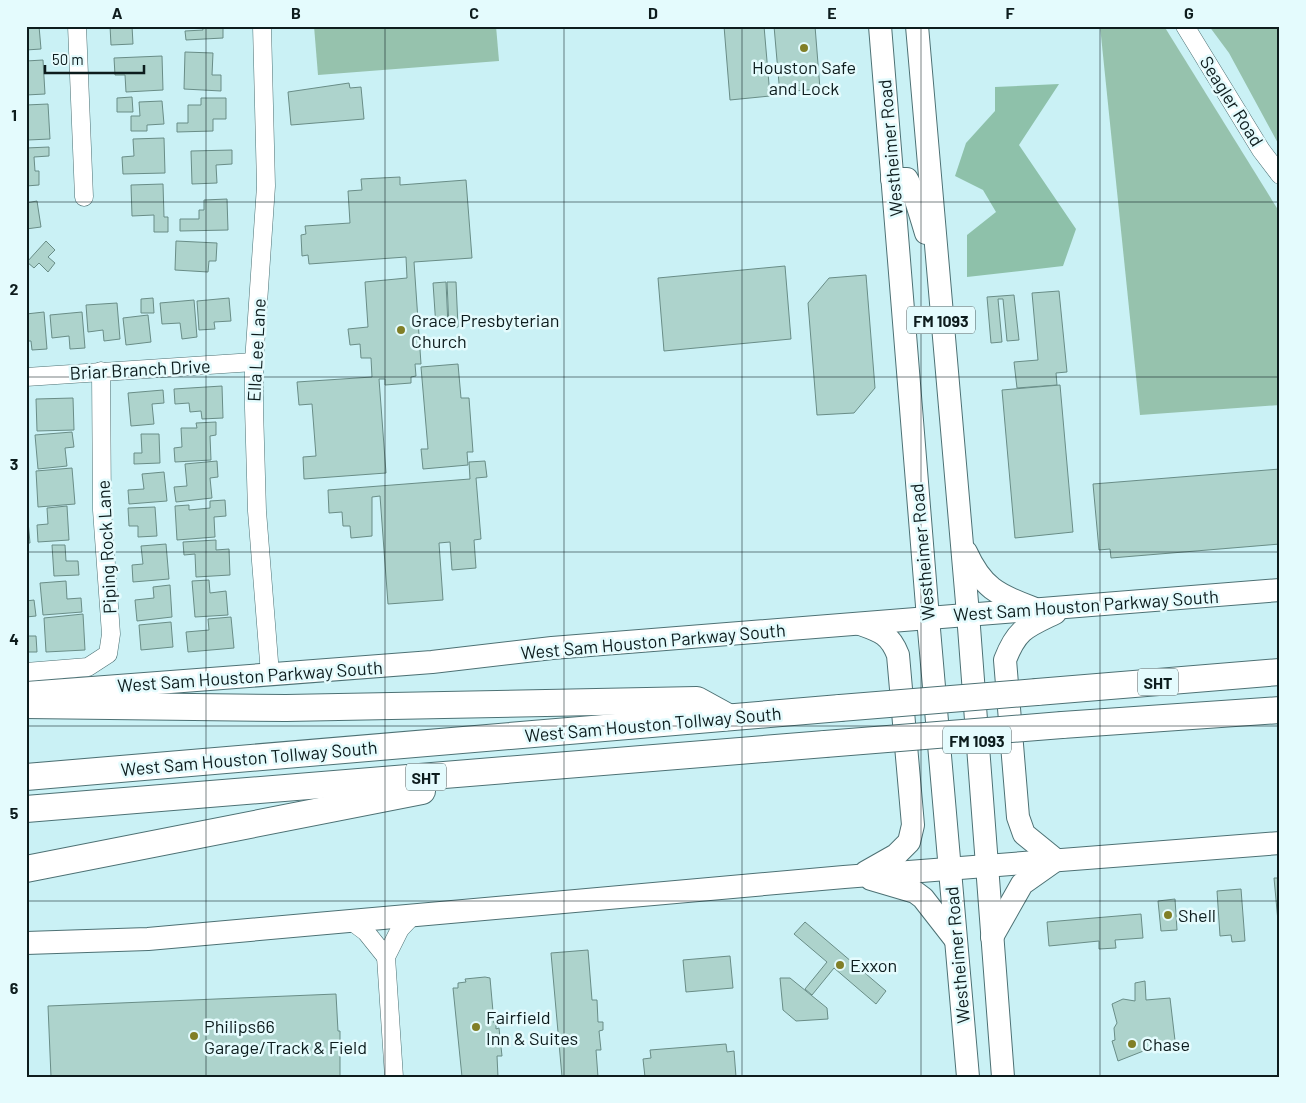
<svg xmlns="http://www.w3.org/2000/svg" width="1306" height="1103" viewBox="0 0 1306 1103" font-family="Barlow,sans-serif">
<rect width="100%" height="100%" fill="#caf1f5"/>
<!-- green -->
<g fill="#96c2ad">
<path d="M314,26h182l3,35 -181,14z"/>
<path d="M1100,26h64l116,187v192l-140,10z"/>
<path d="M1209,26h71v121l-51,-94z"/>
</g>
<!-- forest -->
<path fill="#8ec1aa" d="M1059,84l-40,61 57,84 -13,37 -96,11v-42l29,-23 -13,-22 -28,-14 11,-33 29,-32v-24z"/>
<!-- building -->
<g fill="#add3cc" stroke="#698d87">
<path d="M26,26h13l2,23 -15,1z"/>
<path d="M110,26h22l1,18 -22,1z"/>
<path d="M202,26h21v12l-37,2 -1,-9 18,-1z"/>
<path d="M724,26h40l6,70 -40,4z"/>
<path d="M774,26h41l5,63 -26,2v3l-14,1z"/>
<path d="M185,52l28,1 -1,22h9v16l-37,-2z"/>
<path d="M162,56l1,34 -37,2 -1,-17h-10l-1,-17z"/>
<path d="M43,60l2,34 -19,1v-34z"/>
<path d="M349,83l1,5 11,-1 3,32 -73,6 -3,-33z"/>
<path d="M132,97l1,15h-16v-14z"/>
<path d="M201,98h25v21h-13v12l-36,1v-9h11v-18h13z"/>
<path d="M162,101l2,23 -17,1v6h-16v-15h9l-1,-14z"/>
<path d="M48,104l2,35 -22,1 -2,-35z"/>
<path d="M164,138l1,35 -42,1 -1,-17 12,-1 -1,-17z"/>
<path d="M49,147v9l-15,1 1,14h4v14l-13,1v-38z"/>
<path d="M232,150v14l-16,1 1,18 -25,1 -1,-33z"/>
<path d="M400,177v8l66,-5 6,78 -58,4 7,102h-6l1,12 -5,1v6l-26,2v-6h-6l7,94 -82,6 -1,-22 13,-1 -4,-52 -13,1 -2,-23 75,-5 -1,-19h-10l-1,-14 -10,1 -2,-16 20,-2 -3,-45 42,-4 -1,-21 -97,7 -1,-9 -6,1 -1,-21 5,-1 -1,-8 45,-3 -2,-32 14,-1 -1,-11z"/>
<path d="M163,184l1,33h4v15h-14v-17l-22,1 -1,-31z"/>
<path d="M227,199l1,31 -48,1v-12h19v-9h5v-10z"/>
<path d="M37,201l4,26 -15,2v-26z"/>
<path d="M46,241l9,9 -7,7 7,6 -7,9 -9,-9 -5,5 -7,-6z"/>
<path d="M176,241l41,2 -1,18h-7l-1,11 -33,-2z"/>
<path d="M785,266l6,73 -127,12 -6,-73z"/>
<path d="M866,275l9,113 -21,25 -37,2 -9,-112 21,-25z"/>
<path d="M446,282l2,44 -12,1 -3,-44z"/>
<path d="M447,282h9l2,45h-9z"/>
<path d="M1059,291l8,81 -11,1 1,12 -40,3 -3,-26 24,-2 -6,-67z"/>
<path d="M1014,295l5,45 -12,1 -4,-42h-5l4,43 -11,1 -4,-46z"/>
<path d="M153,298l1,15h-13v-14z"/>
<path d="M229,298l2,23 -17,1 1,7 -16,1 -2,-29z"/>
<path d="M194,300l3,37 -15,2 -2,-16 -18,1 -2,-21z"/>
<path d="M117,303l3,36 -16,2 -1,-11 -15,2 -2,-27z"/>
<path d="M44,312l3,37 -15,1 -1,-9h-5v-27z"/>
<path d="M82,312l3,36 -15,1 -1,-13 -17,2 -2,-23z"/>
<path d="M148,315l3,27 -25,3 -3,-27z"/>
<path d="M458,364l3,34h8l4,54h-6l1,13 -45,4 -2,-20h7l-7,-82z"/>
<path d="M1060,385l13,147 -58,6 -13,-148z"/>
<path d="M222,386l1,32 -21,1 -1,-8 -11,1 -1,-9 -14,1 -1,-15z"/>
<path d="M163,390l1,13 -12,1 2,20 -23,2 -3,-33z"/>
<path d="M73,398l1,32 -37,1 -1,-32z"/>
<path d="M216,422v13l-6,1 1,24 -36,2 -1,-14 8,-1 -1,-19h16l-1,-5z"/>
<path d="M72,432l2,15 -9,1 2,18 -29,3 -3,-34z"/>
<path d="M141,434h18l1,29 -26,1v-11h8z"/>
<path d="M217,461l1,16 -8,1 2,20 -36,4 -2,-15 13,-1 -2,-22z"/>
<path d="M485,461l2,16 -11,1 5,61 -7,1 2,28 -24,2 -2,-28 -11,1 4,57 -55,4 -8,-108 -8,1v39l-21,2 -1,-12h-7l-1,-14 -13,1 -1,-23 142,-11 -1,-17z"/>
<path d="M72,468l3,36 -37,3 -2,-36z"/>
<path d="M1280,469v75l-169,14 -1,-9 -11,1 -6,-66z"/>
<path d="M164,472l3,29 -38,3 -1,-14 16,-1 -2,-15z"/>
<path d="M225,500l1,16 -12,1 1,20 -38,3 -2,-34 14,-1v5l21,-2v-7z"/>
<path d="M67,506l2,34 -31,2 -1,-17 11,-1 -1,-16z"/>
<path d="M155,507l2,29 -19,1v-11h-9l-1,-18z"/>
<path d="M27,510l3,33h-4v-32z"/>
<path d="M216,540v10l13,-1 1,26 -34,2 -1,-23 -11,1 -1,-13z"/>
<path d="M166,544l3,35 -36,3 -1,-17 11,-1 -2,-18z"/>
<path d="M52,545h13l1,16h12l1,14 -25,1z"/>
<path d="M209,580l1,13 16,-2 2,24 -33,2 -3,-36z"/>
<path d="M66,581l1,18 14,-1 1,14 -39,3 -3,-32z"/>
<path d="M170,585l2,32 -35,4 -2,-21 19,-2 -1,-11z"/>
<path d="M34,600l2,16 -10,1v-16z"/>
<path d="M83,614l2,36 -39,2 -2,-34z"/>
<path d="M231,617l3,31 -46,4 -2,-20 23,-2 -1,-11z"/>
<path d="M171,622l2,25 -32,3 -2,-25z"/>
<path d="M26,636h10l1,16h-11z"/>
<path d="M1274,878h6v65z"/>
<path d="M1241,889l4,52 -13,1 -1,-7 -11,1 -3,-45z"/>
<path d="M1175,899l2,31 -16,1 -3,-30z"/>
<path d="M1141,914l2,24 -28,2 1,8 -17,1v-8l-50,5 -2,-24z"/>
<path d="M805,922l81,69 -10,13 -42,-36 -22,27 -7,-6 22,-27 -33,-28z"/>
<path d="M588,950l4,50h5l1,22h5v8l-4,1 2,19h-5l2,27h-36l-11,-124z"/>
<path d="M730,956l3,32 -47,4 -3,-32z"/>
<path d="M485,977l5,1 4,45h2v6l3,-1 3,28h-5l1,21h-36l-9,-89h5v-5l8,-1 -1,-3z"/>
<path d="M780,978h10l37,30 1,11 -32,2 -13,-11z"/>
<path d="M1145,981l1,19 24,-2 6,51 -30,1 -28,11 -6,-20 3,-1 -1,-12 3,-5 -5,-19 11,-5 12,2v-18z"/>
<path d="M336,994l2,37h2v46h-289l-3,-71z"/>
<path d="M726,1044l1,8 7,-1 2,26h-91l-2,-18 8,-1 -1,-8z"/>
</g>
<g fill="none" stroke-linecap="round" stroke-linejoin="round">
<defs>
<g id="minor">
<path d="M77,26l7,171"/>
<path d="M262,26l4,160 -12,176v46l3,103 13,163"/>
<path d="M1185,26l76,124 19,25"/>
<path d="M26,377l228,-15"/>
<path d="M26,672l62,-5 20,-13 3,-20 -9,-124 -1,-139"/>
<path d="M350,920l16,12 20,25"/>
<path d="M394,1077l-8,-120 14,-28 14,-15"/>
</g>
<g id="major">
<path d="M880,26l48,592 40,459"/>
<path d="M917,26l51,588 35,463"/>
<path d="M892,179h15c4,4 16,44 19,54"/>
<path d="M966,552c16,35 31,43 67,56"/>
<path d="M860,624c20,7 30,10 38,31l15,170 -4,17 -13,13 -30,17"/>
<path d="M26,693l406,-31 120,-14 728,-58"/>
<path d="M871,879l44,13 8,6 32,41"/>
<path d="M992,937l30,-53 34,-24 -32,-26 -6,-17 -13,-157c12,-31 21,-33 50,-47"/>
<path d="M26,943l122,-4 696,-62 436,-34"/>
</g>
<g id="highway">
<path d="M1037,692l243,-20"/>
<path d="M26,705l260,3 411,-8 31,17"/>
<path d="M1062,725l218,-15"/>
<path d="M26,777l814,-69"/>
<path d="M26,809l799,-65"/>
<path d="M26,869l396,-78"/>
</g>
</defs>
<!-- minor casing -->
<use href="#minor" stroke="#4d7174" stroke-width="19"/>
<!-- major casing -->
<use href="#major" stroke="#4d7174" stroke-width="24"/>
<!-- highway casing -->
<use href="#highway" stroke="#4d7174" stroke-width="28"/>
<!-- minor -->
<use href="#minor" stroke="#fff" stroke-width="18"/>
<!-- major -->
<use href="#major" stroke="#fff" stroke-width="22"/>
<!-- highway -->
<use href="#highway" stroke="#fff" stroke-width="26"/>
<defs>
<g id="highway-bridge">
<path d="M840,708l197,-16"/>
<path d="M825,744l237,-19"/>
</g>
</defs>
<!-- highway-bridge casing -->
<use href="#highway-bridge" stroke="#4d7174" stroke-width="28" stroke-linecap="butt"/>
<!-- highway-bridge -->
<use href="#highway-bridge" stroke="#fff" stroke-width="26"/>
</g>
<!-- grid -->
<path fill="none" stroke="#0d1c1d" stroke-width="1" stroke-opacity="0.55" d="M206,26v1051M385,26v1051M564,26v1051M742,26v1051M921,26v1051M1100,26v1051M26,202h1254M26,377h1254M26,552h1254M26,726h1254M26,901h1254"/>
<!-- markers -->
<g fill="#817f27" stroke="#e4fbfd" stroke-width="2">
<circle cx="804" cy="48" r="5"/>
<circle cx="401" cy="330" r="5"/>
<circle cx="1168" cy="915" r="5"/>
<circle cx="840" cy="965" r="5"/>
<circle cx="476" cy="1027" r="5"/>
<circle cx="194" cy="1036" r="5"/>
<circle cx="1132" cy="1044" r="5"/>
</g>
<g text-anchor="middle" dominant-baseline="central" stroke-width="5" stroke-linejoin="round" paint-order="stroke">
<!-- shield labels -->
<g fill="#e4fbfd" stroke="#4e5f60" stroke-width="1">
<rect x="907" y="306.5" width="68" height="27" rx="4"/>
<rect x="1138" y="668.5" width="40" height="27" rx="4"/>
<rect x="943" y="726.5" width="68" height="27" rx="4"/>
<rect x="406" y="763.5" width="40" height="27" rx="4"/>
</g>
<g font-size="16" font-weight="bold" fill="#0d1c1d">
<text x="941" y="320">FM 1093</text>
<text x="1158" y="682">SHT</text>
<text x="977" y="740">FM 1093</text>
<text x="426" y="777">SHT</text>
</g>
<!-- poi labels -->
<g font-size="18" fill="#0d1c1d" stroke="#e4fbfd" text-anchor="start">
<text x="804" y="67" text-anchor="middle">Houston Safe<tspan x="804" dy="21">and Lock</tspan></text>
<text x="411" y="320">Grace Presbyterian<tspan x="411" dy="21">Church</tspan></text>
<text x="1178" y="915">Shell</text>
<text x="850" y="965">Exxon</text>
<text x="486" y="1017">Fairfield<tspan x="486" dy="21">Inn &amp; Suites</tspan></text>
<text x="204" y="1026">Philips66<tspan x="204" dy="21">Garage/Track &amp; Field</tspan></text>
<text x="1142" y="1044">Chase</text>
</g>
<!-- street labels -->
<g font-size="18" fill="#0d1c1d" stroke="#e4fbfd">
<text transform="translate(1232 101) rotate(58)">Seagler Road</text>
<text transform="translate(890 148) rotate(-95)">Westheimer Road</text>
<text transform="translate(256 350) rotate(-87)">Ella Lee Lane</text>
<text transform="translate(140 369) rotate(-3)">Briar Branch Drive</text>
<text transform="translate(106 547) rotate(-93)">Piping Rock Lane</text>
<text transform="translate(922 552) rotate(-95)">Westheimer Road</text>
<text transform="translate(1086 605) rotate(-4)">West Sam Houston Parkway South</text>
<text transform="translate(653 641) rotate(-5)">West Sam Houston Parkway South</text>
<text transform="translate(250 676) rotate(-4)">West Sam Houston Parkway South</text>
<text transform="translate(653 724) rotate(-5)">West Sam Houston Tollway South</text>
<text transform="translate(249 758) rotate(-5)">West Sam Houston Tollway South</text>
<text transform="translate(957 955) rotate(-95)">Westheimer Road</text>
</g>
</g>
<!-- border -->
<rect width="1306" height="1103" fill="none" stroke="#e4fbfd" stroke-width="55"/>
<!-- scale -->
<path d="M45 65v8h99v-8" fill="none" stroke="#0d1c1d" stroke-width="2.5"/>
<text x="52" y="65" font-size="15" fill="#0d1c1d" stroke="#e4fbfd" stroke-width="4" paint-order="stroke">50 m</text>
<rect x="28" y="28" width="1250" height="1048" fill="none" stroke="#0d1c1d" stroke-width="2"/>
<g font-size="16" text-anchor="middle" font-weight="bold" fill="#0d1c1d">
<text x="117" y="19">A</text>
<text x="296" y="19">B</text>
<text x="474" y="19">C</text>
<text x="653" y="19">D</text>
<text x="832" y="19">E</text>
<text x="1010" y="19">F</text>
<text x="1189" y="19">G</text>
<text x="14" y="121">1</text>
<text x="14" y="295">2</text>
<text x="14" y="470">3</text>
<text x="14" y="645">4</text>
<text x="14" y="819">5</text>
<text x="14" y="994">6</text>
</g>
</svg>
